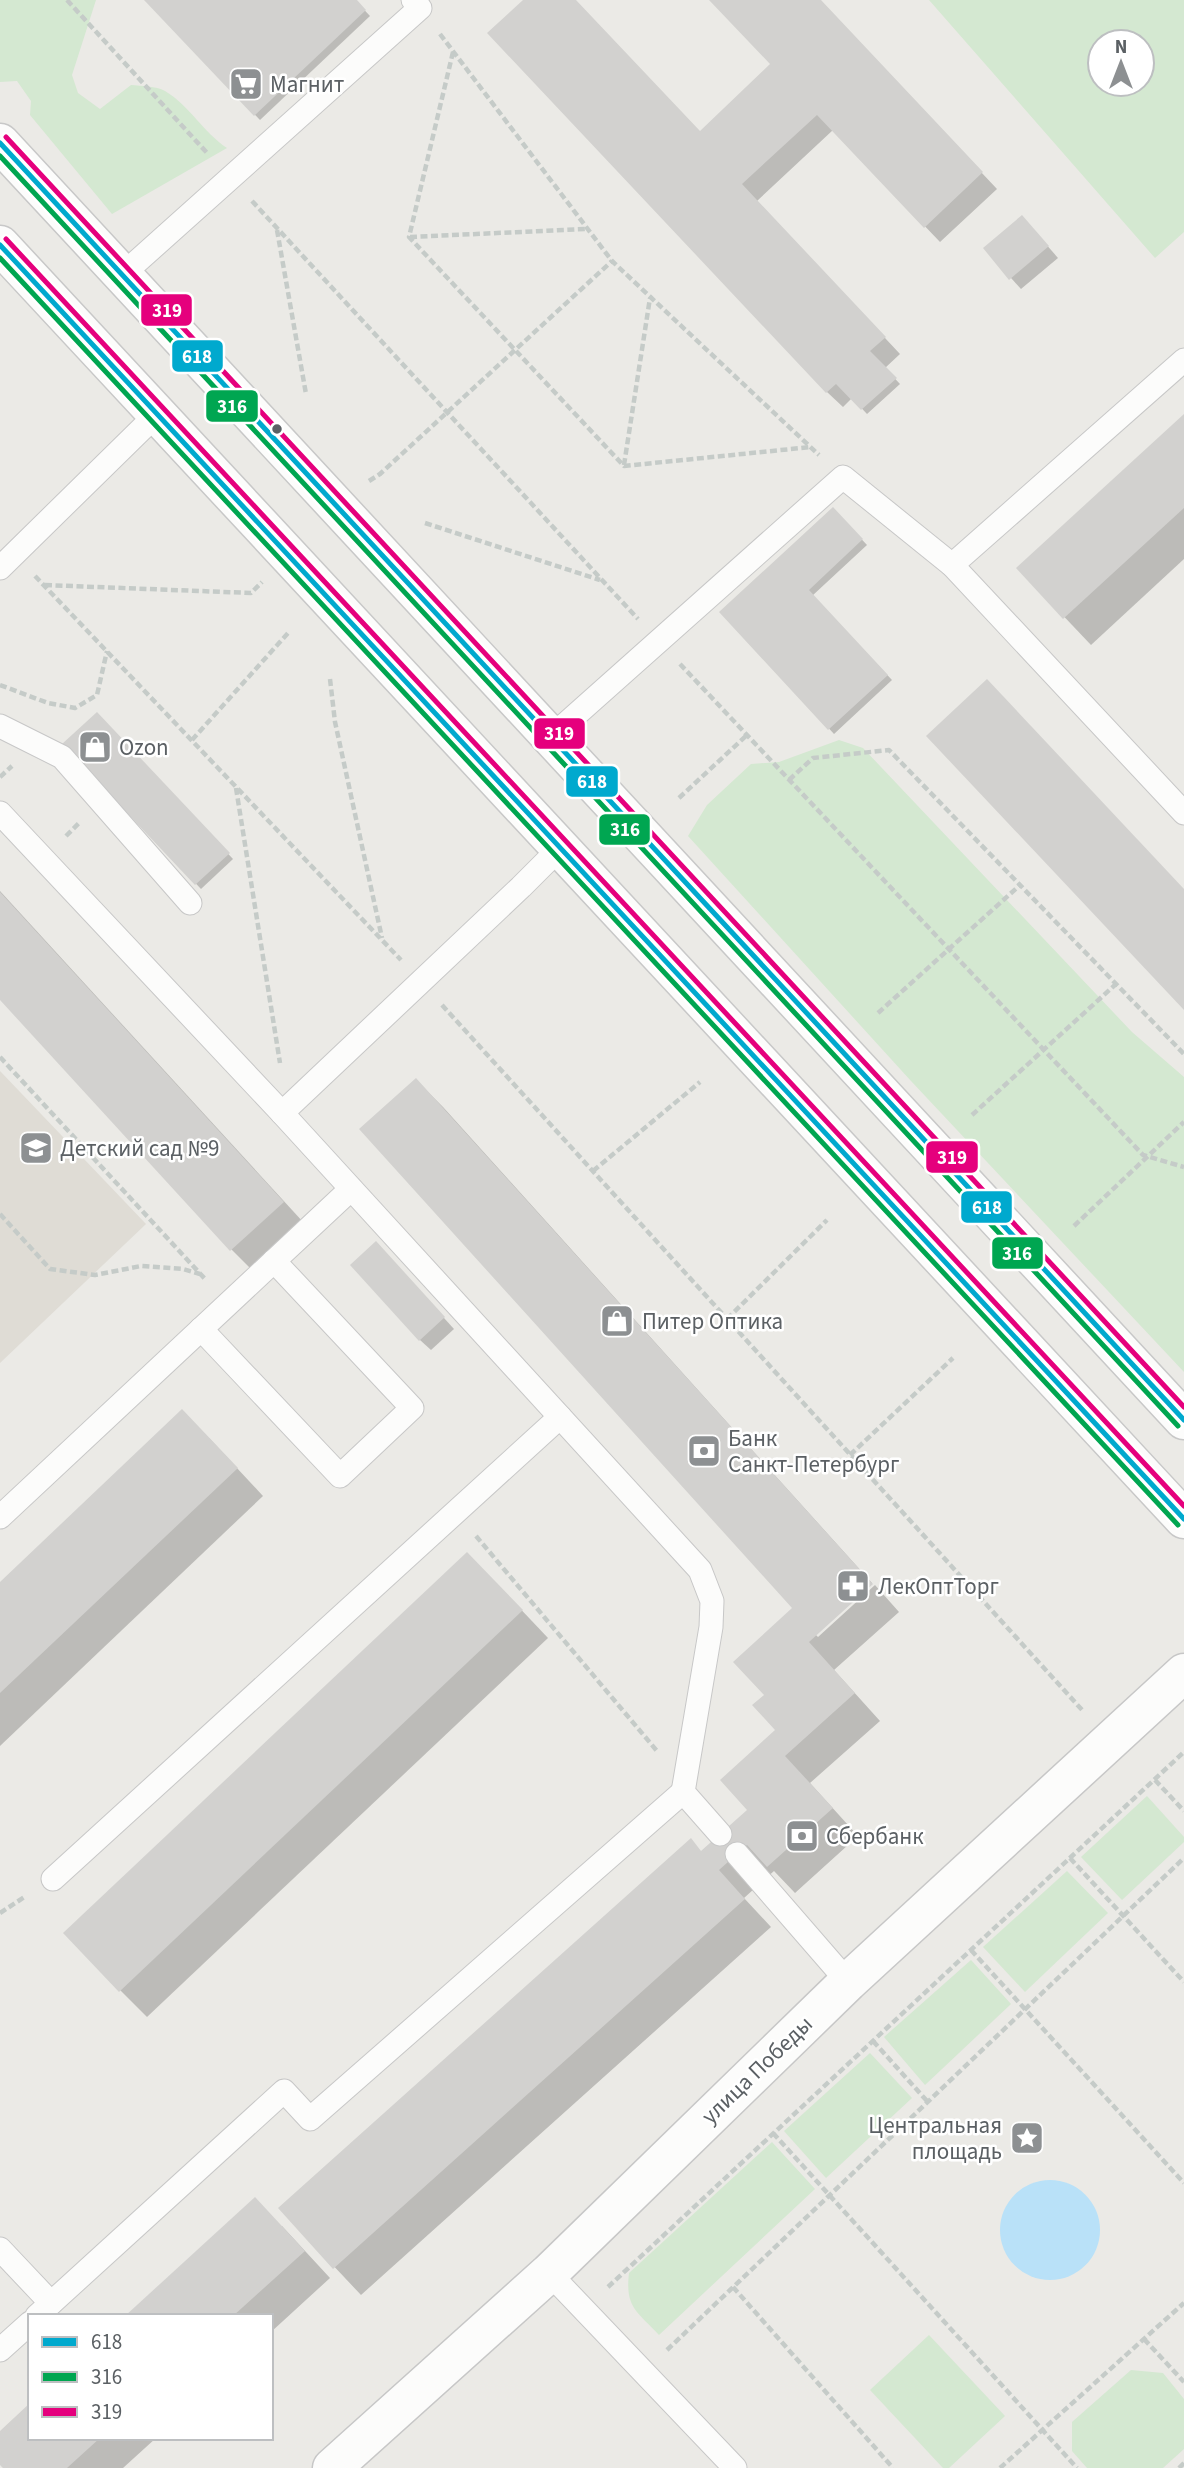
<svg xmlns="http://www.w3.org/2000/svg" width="1184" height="2468" viewBox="0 0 1184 2468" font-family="'Source Sans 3',sans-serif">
<rect width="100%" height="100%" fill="#ebeae6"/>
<!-- education -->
<path fill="#dfdcd5" d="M0,1071l146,153 -146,139z"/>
<!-- green -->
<g fill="#d4e8d1" fill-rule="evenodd">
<path d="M0,0h96l-24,75 6,18 22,16 31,-24c10,1 25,1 34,6 25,15 38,41 62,57l-115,66 -82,-99 1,-14 -14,-20 -17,1z"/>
<path d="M929,0h255v232l-29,26zM1100,42h42v42h-42z"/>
<path d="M839,740l24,8 269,284 52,45v295l-273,-291 -223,-245 19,-31 44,-41 28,-2z"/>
<path d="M1147,1796l37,41v5l-62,58 -41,-43z"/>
<path d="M1067,1871l41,42 -83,79 -42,-45z"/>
<path d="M971,1960l40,44 -86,81 -41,-48z"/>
<path d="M870,2053l42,45 -86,80 -42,-47z"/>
<path d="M772,2142l43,47 -156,146c-22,-24 -34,-27 -30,-62z"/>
<path d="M929,2335l76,81 -56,52h-6l-73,-78z"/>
<path d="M1131,2370l32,3 21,26v50l-21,19h-76l-15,-17v-29z"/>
</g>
<!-- water -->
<circle fill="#b9e1f8" cx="1050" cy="2230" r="50"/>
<!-- shadow -->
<g fill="#0003">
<path d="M147,0h208l15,16 -110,104z"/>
<path d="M525,0h50l125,133 73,-68 -61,-65h107l178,189 -57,53 -107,-112 -76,71 143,153 -15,14 15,16 -33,30 -15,-16 -9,9 -16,-15z"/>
<path d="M1032,228l26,30 -37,31 -36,-40z"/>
<path d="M1184,416v143l-93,86 -73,-77z"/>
<path d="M833,509l34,36 -55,51 80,84 -58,54 -112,-122z"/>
<path d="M97,714l136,145 -32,30 -136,-145z"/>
<path d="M0,891l315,344 -51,47 -32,-32 -232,-253z"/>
<path d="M416,1080l27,27 429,476 -57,51 3,3 57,-52 24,27 -65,58 46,51 -70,62 48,53 -63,57 -21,-22 -30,27 27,29 -410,368 -81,-86 470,-399 27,-80 -11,-35 28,-87z"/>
<path d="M386,1254l68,75 -23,21 -11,-10z"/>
<path d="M209,1438l54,58 -263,250v-162z"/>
<path d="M494,1581l54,57 -401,379 -27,-27z"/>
<path d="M282,2226l48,52 -59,54v-16h-143z"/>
<path d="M0,2433l30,5h126l-33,30h-118l-5,-5z"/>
</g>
<!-- building -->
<g fill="#d2d1cf">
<path d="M144,0h213l9,10 -112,106z"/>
<path d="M523,0h53l124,131 70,-67 -61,-64h112l162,172 -59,56 -107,-113 -75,69 144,153 -16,14 27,27 -36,32 -25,-26 -10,9 -339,-360z"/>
<path d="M1022,215l27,31 -40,34 -26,-32z"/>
<path d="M1184,414v94l-121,111 -47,-51z"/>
<path d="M833,507l30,32 -54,51 79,85 -60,55 -109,-118z"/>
<path d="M987,679l197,210v121l-258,-274z"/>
<path d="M97,712l133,141 -35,32 -133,-141z"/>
<path d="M0,892l284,310 -54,49 -230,-251z"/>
<path d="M416,1078l457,506 -64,58 46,51 -70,63 48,52 -66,59 -20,-22 -28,25 26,29 -412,370 -55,-61 413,-370 10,13 46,-41 -27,-30 55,-50 -23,-25 12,-10 -31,-33 59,-54 -433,-479z"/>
<path d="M376,1241l69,76 -26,24 -69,-76z"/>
<path d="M182,1409l56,59 -238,225v-111z"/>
<path d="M467,1552l56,58 -404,382 -56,-59z"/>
<path d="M255,2197l50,54 -72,65h-108z"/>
<path d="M30,2403v35h70l-33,30h-64l-3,-3v-34z"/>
</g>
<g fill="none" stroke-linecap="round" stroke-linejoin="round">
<defs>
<g id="lane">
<path d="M122,275l298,-267 -7,-8"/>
<path d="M952,565l232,-205"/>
<path d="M0,568l157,-154"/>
<path d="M0,726l62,31 128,146"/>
<path d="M551,737l292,-260 109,88 232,248"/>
<path d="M0,813l282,300 418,457 12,31 -1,26 -28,165 37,42"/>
<path d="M282,1113l239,-226 39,-39"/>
<path d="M201,1329l139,147 72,-68 -138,-147"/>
<path d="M0,1517l351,-328"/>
<path d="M737,1854l111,128"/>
<path d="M53,1879l507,-462"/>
<path d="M0,2249l51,54"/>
<path d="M549,2273l186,195"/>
<path d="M37,2316l247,-225 26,28 373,-327"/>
<path d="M0,2350l30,-27"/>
</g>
<path id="street" d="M332,2468l217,-195 299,-291 336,-309"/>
<g id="secondary">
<path d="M0,143l1184,1277"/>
<path d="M0,245l1184,1274"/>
</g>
</defs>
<!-- lane casing -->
<use href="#lane" stroke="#c7c7c7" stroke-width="25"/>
<!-- street casing -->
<use href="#street" stroke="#c7c7c7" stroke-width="41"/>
<!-- secondary casing -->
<use href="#secondary" stroke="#c8c8c8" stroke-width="41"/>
<!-- path -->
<g stroke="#c5cbc8" stroke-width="4.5" stroke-dasharray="7 3.5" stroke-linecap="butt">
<path d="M67,0l141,154"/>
<path d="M440,34l172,227 207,194"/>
<path d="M453,52l-44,185 215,229 187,-19"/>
<path d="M252,201l386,418"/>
<path d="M277,230l29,164"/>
<path d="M410,237l176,-8"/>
<path d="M624,465l26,-167"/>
<path d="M369,481l11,-7 232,-213"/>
<path d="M425,523l175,57"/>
<path d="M35,576l366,384"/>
<path d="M45,585l206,8 11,-11"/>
<path d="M680,664l463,491 41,12"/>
<path d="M330,679l5,43 47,216"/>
<path d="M0,685l48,18 27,5 22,-13 10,-44"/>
<path d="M192,740l96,-107"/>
<path d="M0,777l12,-11"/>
<path d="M789,780l24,-22 76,-8 295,304"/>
<path d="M236,788l44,275"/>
<path d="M679,798l68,-63"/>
<path d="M66,836l14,-14"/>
<path d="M442,1005l641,706"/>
<path d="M878,1013l142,-128"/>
<path d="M0,1057l206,223"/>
<path d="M972,1115l144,-131"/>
<path d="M593,1171l107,-89"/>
<path d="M0,1214l50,55 45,6 46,-9 42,3 17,5"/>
<path d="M1074,1226l110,-104"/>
<path d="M727,1319l100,-99"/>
<path d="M850,1455l103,-97"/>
<path d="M476,1536l181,215"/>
<path d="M1155,1780l29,31"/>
<path d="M1070,1858l114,124"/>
<path d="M0,1913l26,-17"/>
<path d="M971,1950l213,233"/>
<path d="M873,2041l54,60"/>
<path d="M773,2133l304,335"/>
<path d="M608,2287l576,-535"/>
<path d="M733,2287l160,181"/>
<path d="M1144,2339l40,43"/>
<path d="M667,2350l517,-492"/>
<path d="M1000,2468l184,-165"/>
<path d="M1179,2468l5,-5"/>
</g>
<!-- lane -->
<use href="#lane" stroke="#fcfcfb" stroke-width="23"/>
<!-- street -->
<use href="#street" stroke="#fcfcfb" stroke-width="38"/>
<!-- secondary -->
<use href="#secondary" stroke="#fcfcfb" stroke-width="38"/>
<defs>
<g id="bus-1">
<path d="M0,143l1184,1277"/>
<path d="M0,245l1184,1274"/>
</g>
<g id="bus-2">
<path d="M0,156l1178,1270"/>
<path d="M0,258l1178,1267"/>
</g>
<g id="bus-3">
<path d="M6,137l1178,1270"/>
<path d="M6,239l1178,1267"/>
</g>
</defs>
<!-- bus-1 casing -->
<use href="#bus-1" stroke="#fff" stroke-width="10"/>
<!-- bus-2 casing -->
<use href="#bus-2" stroke="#fff" stroke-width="10"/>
<!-- bus-3 casing -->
<use href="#bus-3" stroke="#fff" stroke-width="10"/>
<!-- bus-1 -->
<use href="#bus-1" stroke="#00a9ce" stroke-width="5"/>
<!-- bus-2 -->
<use href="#bus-2" stroke="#00a651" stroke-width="5"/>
<!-- bus-3 -->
<use href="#bus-3" stroke="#e5007d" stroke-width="5"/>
</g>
<!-- icons -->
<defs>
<symbol id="supermarket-square" viewBox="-11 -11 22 22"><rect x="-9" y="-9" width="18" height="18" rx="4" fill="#8d9092" stroke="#fff"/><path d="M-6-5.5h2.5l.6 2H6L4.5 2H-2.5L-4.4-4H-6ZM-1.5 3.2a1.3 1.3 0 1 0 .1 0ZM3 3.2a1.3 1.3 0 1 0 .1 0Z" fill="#fff"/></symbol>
<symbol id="shop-square" viewBox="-11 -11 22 22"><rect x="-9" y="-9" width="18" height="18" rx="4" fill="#8d9092" stroke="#fff"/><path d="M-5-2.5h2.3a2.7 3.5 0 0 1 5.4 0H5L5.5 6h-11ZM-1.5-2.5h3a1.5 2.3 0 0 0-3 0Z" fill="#fff"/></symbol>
<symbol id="school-square" viewBox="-11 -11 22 22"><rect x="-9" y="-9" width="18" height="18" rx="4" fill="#8d9092" stroke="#fff"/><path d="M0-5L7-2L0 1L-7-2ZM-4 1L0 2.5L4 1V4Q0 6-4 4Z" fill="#fff"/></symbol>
<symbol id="bank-square" viewBox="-11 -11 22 22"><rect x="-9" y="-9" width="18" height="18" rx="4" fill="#8d9092" stroke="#fff"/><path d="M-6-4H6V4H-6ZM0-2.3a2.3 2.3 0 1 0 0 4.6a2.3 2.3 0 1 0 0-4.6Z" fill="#fff"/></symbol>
<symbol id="pharmacy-square" viewBox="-11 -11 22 22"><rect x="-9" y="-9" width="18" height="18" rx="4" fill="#8d9092" stroke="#fff"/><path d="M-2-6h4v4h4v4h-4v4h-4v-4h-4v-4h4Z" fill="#fff"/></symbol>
<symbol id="sight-square" viewBox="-11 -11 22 22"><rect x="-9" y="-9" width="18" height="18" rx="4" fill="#8d9092" stroke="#fff"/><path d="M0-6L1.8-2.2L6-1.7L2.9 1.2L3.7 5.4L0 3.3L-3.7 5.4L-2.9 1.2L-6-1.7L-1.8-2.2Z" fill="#fff"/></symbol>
</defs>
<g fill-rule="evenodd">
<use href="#supermarket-square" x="227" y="65" width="38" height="38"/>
<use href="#shop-square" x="76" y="728" width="38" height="38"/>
<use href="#school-square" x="17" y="1129" width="38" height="38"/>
<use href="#shop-square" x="598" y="1302" width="38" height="38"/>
<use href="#bank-square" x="685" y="1432" width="38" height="38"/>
<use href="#pharmacy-square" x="834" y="1567" width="38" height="38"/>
<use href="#bank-square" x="783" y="1817" width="38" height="38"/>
<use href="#sight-square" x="1008" y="2119" width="38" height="38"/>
</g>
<!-- markers -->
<circle fill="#5b6064" stroke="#fff" stroke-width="2.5" cx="277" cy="429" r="6"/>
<g text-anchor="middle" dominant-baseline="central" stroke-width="5" stroke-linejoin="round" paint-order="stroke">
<!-- poi labels -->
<g font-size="23" fill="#5b6064" stroke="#fff" text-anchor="start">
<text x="270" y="84">Магнит</text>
<text x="119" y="747">Ozon</text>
<text x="60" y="1148">Детский сад №9</text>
<text x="642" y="1321">Питер Оптика</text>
<text x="728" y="1438">Банк<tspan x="728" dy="26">Санкт-Петербург</tspan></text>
<text x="878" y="1586">ЛекОптТорг</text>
<text x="826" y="1836">Сбербанк</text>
<text x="1002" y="2125" text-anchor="end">Центральная<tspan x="1002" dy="26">площадь</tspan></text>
</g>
<!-- street labels -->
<g font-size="23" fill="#5b6064" stroke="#fff">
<text transform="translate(757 2070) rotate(-44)">улица Победы</text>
</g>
</g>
<g stroke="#fff" stroke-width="2.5">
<rect x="140" y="293" width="53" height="34" rx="7" fill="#e5007d"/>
<rect x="171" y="339" width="53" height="34" rx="7" fill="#00a9ce"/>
<rect x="205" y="389" width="54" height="34" rx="7" fill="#00a651"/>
<rect x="533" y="717" width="53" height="33" rx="7" fill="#e5007d"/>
<rect x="565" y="765" width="54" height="33" rx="7" fill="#00a9ce"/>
<rect x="598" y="813" width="53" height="33" rx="7" fill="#00a651"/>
<rect x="925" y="1140" width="54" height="34" rx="7" fill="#e5007d"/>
<rect x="960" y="1190" width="53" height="34" rx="7" fill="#00a9ce"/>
<rect x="991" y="1236" width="53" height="34" rx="7" fill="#00a651"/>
</g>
<g font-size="19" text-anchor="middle" font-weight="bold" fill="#fff">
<text x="167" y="317">319</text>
<text x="197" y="363">618</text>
<text x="232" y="413">316</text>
<text x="559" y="740">319</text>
<text x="592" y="788">618</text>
<text x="625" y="836">316</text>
<text x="952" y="1164">319</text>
<text x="987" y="1214">618</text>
<text x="1017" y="1260">316</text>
</g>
<!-- legend -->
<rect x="28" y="2314" width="245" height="126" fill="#ffffff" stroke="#bdbfc1" stroke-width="2"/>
<rect x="42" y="2337" width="35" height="10" fill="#00a9ce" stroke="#bdbfc1" stroke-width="2"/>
<text x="91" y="2349" font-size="21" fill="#5b6064">618</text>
<rect x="42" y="2372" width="35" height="10" fill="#00a651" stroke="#bdbfc1" stroke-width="2"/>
<text x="91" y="2384" font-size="21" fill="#5b6064">316</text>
<rect x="42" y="2407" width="35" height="10" fill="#e5007d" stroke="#bdbfc1" stroke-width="2"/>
<text x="91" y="2419" font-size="21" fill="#5b6064">319</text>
<!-- north arrow -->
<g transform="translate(1121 63)"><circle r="33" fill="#ffffff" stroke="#bdbfc1" stroke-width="2"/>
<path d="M0-5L12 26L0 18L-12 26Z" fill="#8d9092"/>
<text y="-10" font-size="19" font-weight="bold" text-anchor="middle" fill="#5b6064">N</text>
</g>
</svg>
